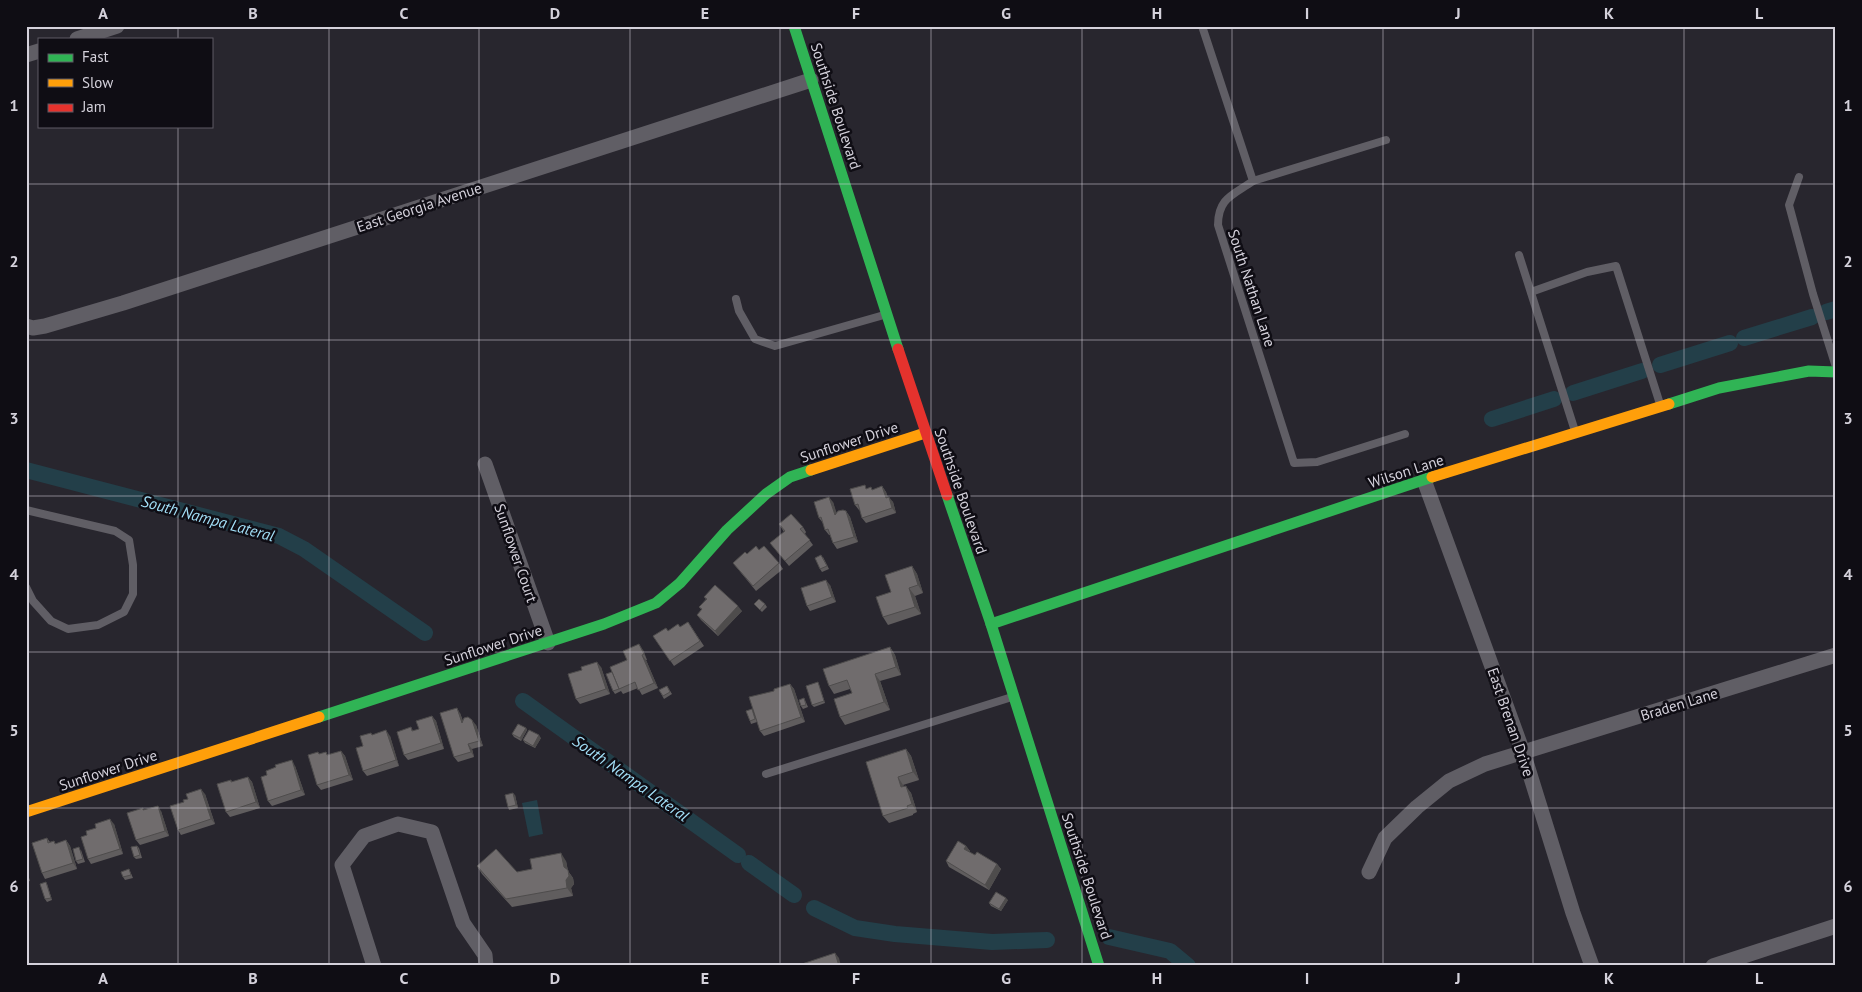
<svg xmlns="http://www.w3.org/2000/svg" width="1862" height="992" viewBox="0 0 1862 992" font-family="'PT Sans',sans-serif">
<rect width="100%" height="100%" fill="#28262e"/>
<!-- water -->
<path fill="#233f49" d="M537,800l6,34 -14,3 -7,-34z"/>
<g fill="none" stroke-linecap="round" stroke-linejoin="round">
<!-- canal -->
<g stroke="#233f49" stroke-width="16">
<path d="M1826,312l10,-3"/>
<path d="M1744,338l68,-21"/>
<path d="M1660,365l70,-22"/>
<path d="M1573,393l69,-22"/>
<path d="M1492,419l62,-20"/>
<path d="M26,470l253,66 25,13 121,84"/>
<path d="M523,701l215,154"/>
<path d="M749,863l45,32"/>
<path d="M814,908l41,20 40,6 97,8 55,-2"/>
<path d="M1109,937l61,14 18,15"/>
</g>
<!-- lane -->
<g stroke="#605e65" stroke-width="8">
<path d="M1202,26l51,155c-20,14 -35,17 -35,44l76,238 23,-1 88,-28"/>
<path d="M1799,177l-10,28 24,89 23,73"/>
<path d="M1253,181l133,-41"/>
<path d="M1519,255l56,176"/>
<path d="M1531,292l56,-20 29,-6 44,138"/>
<path d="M736,299l3,12 16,28 20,7 109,-31"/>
<path d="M26,510l89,21 14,9 4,25v29l-9,18 -26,13 -30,4 -17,-8 -18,-20 -7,-14"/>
<path d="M766,774l246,-77"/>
</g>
<!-- street -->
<g stroke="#605e65" stroke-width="15">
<path d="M77,39l40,-13"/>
<path d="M26,55l13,-4"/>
<path d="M26,326l7,2 12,-2 78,-23 688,-223"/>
<path d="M485,464l63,179"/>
<path d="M1424,480l99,272 50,161 19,53"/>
<path d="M1369,872l16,-34 32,-31 32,-26 36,-17 351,-109"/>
<path d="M374,966l-32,-101 22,-29 34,-12 34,8 31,91 22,32 1,11"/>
<path d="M1713,966l123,-40"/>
</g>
<!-- fast -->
<g stroke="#30b455" stroke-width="11">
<path d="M794,26l104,323"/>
<path d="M1669,404l50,-16 90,-17 27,1"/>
<path d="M947,495l44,129 108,342"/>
<path d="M991,624l441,-147"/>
<path d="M319,717l285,-93 52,-21 24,-20 47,-53 39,-36 24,-17 21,-7"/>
</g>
<!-- slow -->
<g stroke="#ff9f0a" stroke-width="11">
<path d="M811,470l114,-37"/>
<path d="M1432,477l237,-73"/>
<path d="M26,812l293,-95"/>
</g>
<!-- jam -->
<path stroke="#e5322d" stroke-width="11" d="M898,349l49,146"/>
</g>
<!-- wall -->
<g fill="#605d5e">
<path d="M882,486l4,6 2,6 5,4 3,11 -30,10 -4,-5 -2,-8h-1l-4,-5 13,-17 5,2z"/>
<path d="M833,502l3,11 10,-2 4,6 8,25 -21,7 -4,-6 -3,-8h-1l-4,-5 -2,-7 -4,-5z"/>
<path d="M779,524l24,3 3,5 -1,2 8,11 -24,21 -19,-23 14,-11z"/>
<path d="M759,550l20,13 4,6 -27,22 -23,-28 14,-9z"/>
<path d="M823,557l6,12 -7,3 -2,-3z"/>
<path d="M912,566l5,8 6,19 -8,3 6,18 -33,11 -5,-8 8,-25z"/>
<path d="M830,585l6,17 -26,9 -3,-5z"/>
<path d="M704,597l38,14 -24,25 -17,-16 -4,-5 5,-5 -3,-3 7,-8z"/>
<path d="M754,604h11l2,3 -5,5z"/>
<path d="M688,622l16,24 -30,20 -21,-30 27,-9z"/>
<path d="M890,647l5,8 6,20 -21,6 10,29 -45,15 -5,-8 12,-24 -2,-4 -16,5 -5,-8z"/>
<path d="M643,650l4,10h-1l12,28 -16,7 -4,-7 -15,6 -2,-3 -6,3 -2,-3 14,-31z"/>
<path d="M601,667l9,27 -30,10 -4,-5z"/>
<path d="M790,684l4,5 11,33 -41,14 -4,-5 14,-40z"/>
<path d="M819,685l6,18 -11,4 -2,-2z"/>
<path d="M667,686l5,8 -8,5 -5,-9z"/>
<path d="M804,698l4,9 -5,2 -2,-3z"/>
<path d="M752,709l1,3 4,10 -6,2 -1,-3z"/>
<path d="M460,713l3,8 13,4 7,21 -11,3 2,8 -16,5 -4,-5z"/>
<path d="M432,716l4,5 8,28 -36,11 -4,-5 7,-28 2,4 6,-2z"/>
<path d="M526,728l1,2 -6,11 -7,-4 -2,-3z"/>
<path d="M373,735l17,1 9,30 -32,10 -4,-5v-25z"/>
<path d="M541,738l-6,10 -10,-5 -2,-3z"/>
<path d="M906,749l5,7 8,24 -16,5 8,8 6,19 -4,2v1l-24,8 -6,-7z"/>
<path d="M341,751l4,5 8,24 -32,10 -4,-5 3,-31 6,-2 2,3z"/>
<path d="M295,766l10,29 -33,11 -4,-5z"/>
<path d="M248,777l4,5 8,26 -30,9 -4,-5 5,-32 1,2z"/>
<path d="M205,794l10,30 -34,11 -3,-5 6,-28z"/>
<path d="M515,795l3,13 -9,2 -1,-3z"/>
<path d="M144,810l17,1 8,25 -29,9 -4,-5z"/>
<path d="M114,824l9,30 -32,10 -3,-5z"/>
<path d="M47,838l3,4 4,-1 2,3 10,-4 4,6 7,23 -32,10 -3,-6z"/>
<path d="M137,846l2,2 3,10 -6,1 -2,-2z"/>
<path d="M966,846l4,5 -1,1 6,3 22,9 4,5 -12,21 -40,-23 -3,-6z"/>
<path d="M81,850l4,12 -7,2 -2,-3z"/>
<path d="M566,861l2,10 5,7 1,6 -3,4 2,8 -61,11 -30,-33 -5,-8 40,6 15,-3z"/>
<path d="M26,869l4,12 -4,1z"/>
<path d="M129,869l4,9 -8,2 -2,-3z"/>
<path d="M47,884l5,16 -5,2 -2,-3z"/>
<path d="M1008,900l-7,11 -10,-5 -2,-3z"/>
</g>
<!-- shaded-wall -->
<g fill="#4e4c4c">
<path d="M882,486l4,6 4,11 -4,-5z"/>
<path d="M829,497l4,5 6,18 -4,-5z"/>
<path d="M889,497l4,5 3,11 -4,-5z"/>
<path d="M846,511l4,6 8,25 -4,-5z"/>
<path d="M912,566l5,8 6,19 -5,-8z"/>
<path d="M826,580l4,5 6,17 -4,-5z"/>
<path d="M909,588l6,8 6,18 -6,-7z"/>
<path d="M738,606l4,5 -24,25 -3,-5z"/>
<path d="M639,644l4,6 4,10z"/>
<path d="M890,647l5,8 6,20 -5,-8z"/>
<path d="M642,655l4,5 12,28 -4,-5z"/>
<path d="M597,662l4,5 9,27 -4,-5z"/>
<path d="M875,674l5,7 10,29 -6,-8z"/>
<path d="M790,684l4,5 11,33 -4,-5z"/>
<path d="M457,708l3,5 5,15 -3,-5z"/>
<path d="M432,716l4,5 8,28 -3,-6z"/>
<path d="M472,720l4,5 7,21 -4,-5z"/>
<path d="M526,728l1,2 -6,11 -1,-3z"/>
<path d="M386,730l4,6 9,30 -3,-6z"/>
<path d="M539,735l2,3 -6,10 -2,-2z"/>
<path d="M468,744l4,5 2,8 -3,-5z"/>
<path d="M906,749l5,7 8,24 -6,-8z"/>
<path d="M341,751l4,5 8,24 -4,-5z"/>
<path d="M292,760l3,6 10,29 -4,-5z"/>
<path d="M248,777l4,5 8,26 -4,-6z"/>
<path d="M898,777l5,8 3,10 -5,-8z"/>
<path d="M906,786l5,7 6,19 -5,-8z"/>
<path d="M201,789l4,5 10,30 -4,-5z"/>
<path d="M513,793l2,2 3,13 -2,-3z"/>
<path d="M158,806l3,5 8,25 -4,-5z"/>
<path d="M110,819l4,5 9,30 -3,-5z"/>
<path d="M66,840l4,6 7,23 -4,-6z"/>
<path d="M966,846l4,5 -2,3 -4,-5z"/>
<path d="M561,853l5,8 2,10 5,7 1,6 -3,4 2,8 -6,-8z"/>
<path d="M997,864l4,5 -12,21 -4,-5z"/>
<path d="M26,869l4,12 -4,-6z"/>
<path d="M1006,898l2,2 -7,11 -2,-2z"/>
<path d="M835,953l4,5 2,8h-2z"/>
</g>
<!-- building -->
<g fill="#706c6d" stroke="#4e4c4c">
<path d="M865,485l1,4 5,-2 1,3 10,-4 4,12 3,-1 3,11 -30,10 -4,-14 -3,1 -5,-16z"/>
<path d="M829,497l6,18 3,-4 5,-1 3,1 8,26 -21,6 -5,-14 -3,1 -4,-13 -2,1 -5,-16z"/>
<path d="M791,514l12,13 -3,2 10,11 -25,21 -15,-18 15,-12 -6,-7z"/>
<path d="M756,546l3,4 5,-4 15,17 -26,23 -20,-23 12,-11 2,2z"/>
<path d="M821,555l6,11 -7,3 -5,-11z"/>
<path d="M912,566l6,19 -9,3 6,19 -32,10 -7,-20 15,-5 -6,-17z"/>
<path d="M826,580l6,17 -25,9 -6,-18z"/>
<path d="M715,585l23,21 -23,25 -18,-16 5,-6 -3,-2 8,-8 -3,-2z"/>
<path d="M759,599l6,5 -5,6 -6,-6z"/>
<path d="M688,622l12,19 -30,20 -17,-25 13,-8 2,3 10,-7 2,3z"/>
<path d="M639,644l5,10 -2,1 12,28 -16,7 -3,-8 -16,7 -9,-22 17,-7 -4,-9z"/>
<path d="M890,647l6,20 -21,7 9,28 -44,15 -6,-18 18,-6 -5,-13 -18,6 -6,-17z"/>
<path d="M597,662l9,27 -30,10 -8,-25 14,-4 -1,-3z"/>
<path d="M612,672l7,17 -6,2 -7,-17z"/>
<path d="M818,682l6,19 -12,4 -6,-19z"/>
<path d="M790,684l11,33 -41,14 -11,-34 25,-6v-2z"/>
<path d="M667,686l3,6 -7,4 -4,-6z"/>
<path d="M804,698l2,7 -5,1 -2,-6z"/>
<path d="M457,708l5,15 2,-5 4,-1 4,3 7,21 -11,3 3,8 -17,5 -14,-44z"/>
<path d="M752,709l3,10 -5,2 -4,-10z"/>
<path d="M432,716l9,27 -37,12 -7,-23 14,-5 1,4 7,-2 -3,-8z"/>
<path d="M518,724l8,4 -6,10 -8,-4z"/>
<path d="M386,730l10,30 -33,11 -7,-23 7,-2 -3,-10 11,-3 1,2z"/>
<path d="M529,730l10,5 -6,11 -10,-6z"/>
<path d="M906,749l7,23 -15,5 3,10 5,-1 6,18 -5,2 1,2 -25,8 -17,-54z"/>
<path d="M341,751l8,24 -32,10 -9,-30 10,-3 1,2 7,-2 1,3z"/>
<path d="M292,760l9,30 -33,11 -7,-24 6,-2 -1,-4 10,-4 -1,-2z"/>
<path d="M248,777l8,25 -30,10 -9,-28 14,-4v2z"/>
<path d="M201,789l10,30 -33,11 -8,-24 14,-4 -1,-2 5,-1 -2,-5z"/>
<path d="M513,793l3,12 -8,2 -3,-12z"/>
<path d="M158,806l7,25 -29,9 -9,-27 16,-5v2z"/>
<path d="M110,819l10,30 -32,10 -7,-22 6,-2 -1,-4 10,-3 -1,-4z"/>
<path d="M47,838l1,5 6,-2 1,3 11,-4 7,23 -31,10 -10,-30z"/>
<path d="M958,841l8,5 -2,3 11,6 2,-3 20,12 -12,21 -39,-24z"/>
<path d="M137,846l3,9 -6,2 -3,-10z"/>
<path d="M79,847l4,12 -7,2 -3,-12z"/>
<path d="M496,849l21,23 15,-3 -2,-10 31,-6 3,14 4,3 1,6 -3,4 1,8 -61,11 -29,-33z"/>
<path d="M129,869l2,6 -8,2 -2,-5z"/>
<path d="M46,882l5,16 -6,1 -5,-15z"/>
<path d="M996,892l10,6 -7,11 -10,-6z"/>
<path d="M835,953l4,13h-43z"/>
</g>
<!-- grid -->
<path fill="none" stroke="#d4d1db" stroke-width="1" stroke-opacity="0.55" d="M178,26v13M329,26v940M479,26v940M630,26v940M780,26v940M931,26v940M1082,26v940M1232,26v940M1383,26v940M1533,26v940M1684,26v940M178,126v840M26,184h1810M26,340h1810M26,496h1810M26,652h1810M26,808h1810"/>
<g text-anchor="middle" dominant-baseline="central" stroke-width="5" stroke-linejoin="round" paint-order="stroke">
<!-- street labels -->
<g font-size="15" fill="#d4d1db" stroke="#0f0d14">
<text transform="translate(836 106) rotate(72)">Southside Boulevard</text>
<text transform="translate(419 207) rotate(-18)">East Georgia Avenue</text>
<text transform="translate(1252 288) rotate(72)">South Nathan Lane</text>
<text transform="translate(849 442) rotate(-18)">Sunflower Drive</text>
<text transform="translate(1406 471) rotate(-18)">Wilson Lane</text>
<text transform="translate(961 491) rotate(71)">Southside Boulevard</text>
<text transform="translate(516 553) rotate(71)">Sunflower Court</text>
<text transform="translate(493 645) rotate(-18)">Sunflower Drive</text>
<text transform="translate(1679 704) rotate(-17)">Braden Lane</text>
<text transform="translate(1511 722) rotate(71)">East Brenan Drive</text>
<text transform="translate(108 770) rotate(-18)">Sunflower Drive</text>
<text transform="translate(1087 876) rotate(72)">Southside Boulevard</text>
</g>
<!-- water labels -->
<g font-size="16" font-style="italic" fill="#a2dff7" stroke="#0f0d14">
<text transform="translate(208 518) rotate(15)">South Nampa Lateral</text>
<text transform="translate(631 778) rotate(35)">South Nampa Lateral</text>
</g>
</g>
<!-- border -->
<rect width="1862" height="992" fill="none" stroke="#0f0d14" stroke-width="55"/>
<!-- legend -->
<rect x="38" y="38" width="175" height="90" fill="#0f0d14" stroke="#5e5b64"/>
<rect x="48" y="54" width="25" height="8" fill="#30b455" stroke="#5e5b64"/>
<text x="82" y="62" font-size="15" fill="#d4d1db">Fast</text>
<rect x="48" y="79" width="25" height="8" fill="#ff9f0a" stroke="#5e5b64"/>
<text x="82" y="88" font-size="15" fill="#d4d1db">Slow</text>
<rect x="48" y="104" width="25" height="8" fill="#e5322d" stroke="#5e5b64"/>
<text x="82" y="112" font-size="15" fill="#d4d1db">Jam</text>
<rect x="28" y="28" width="1806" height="936" fill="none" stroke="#d4d1db" stroke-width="2"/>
<g font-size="16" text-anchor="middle" font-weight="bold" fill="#d4d1db">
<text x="103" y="19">A</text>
<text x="253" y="19">B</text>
<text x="404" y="19">C</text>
<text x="555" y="19">D</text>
<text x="705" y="19">E</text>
<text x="856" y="19">F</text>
<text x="1006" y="19">G</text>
<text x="1157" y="19">H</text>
<text x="1307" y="19">I</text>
<text x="1458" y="19">J</text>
<text x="1609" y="19">K</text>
<text x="1759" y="19">L</text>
<text x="14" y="111">1</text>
<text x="1848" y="111">1</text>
<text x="14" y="267">2</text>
<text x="1848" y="267">2</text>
<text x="14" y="424">3</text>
<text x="1848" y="424">3</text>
<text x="14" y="580">4</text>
<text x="1848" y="580">4</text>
<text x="14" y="736">5</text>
<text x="1848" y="736">5</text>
<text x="14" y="892">6</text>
<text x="1848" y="892">6</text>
<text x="103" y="984">A</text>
<text x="253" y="984">B</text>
<text x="404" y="984">C</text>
<text x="555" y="984">D</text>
<text x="705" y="984">E</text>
<text x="856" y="984">F</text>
<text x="1006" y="984">G</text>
<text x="1157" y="984">H</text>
<text x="1307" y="984">I</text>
<text x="1458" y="984">J</text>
<text x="1609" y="984">K</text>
<text x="1759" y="984">L</text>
</g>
</svg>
